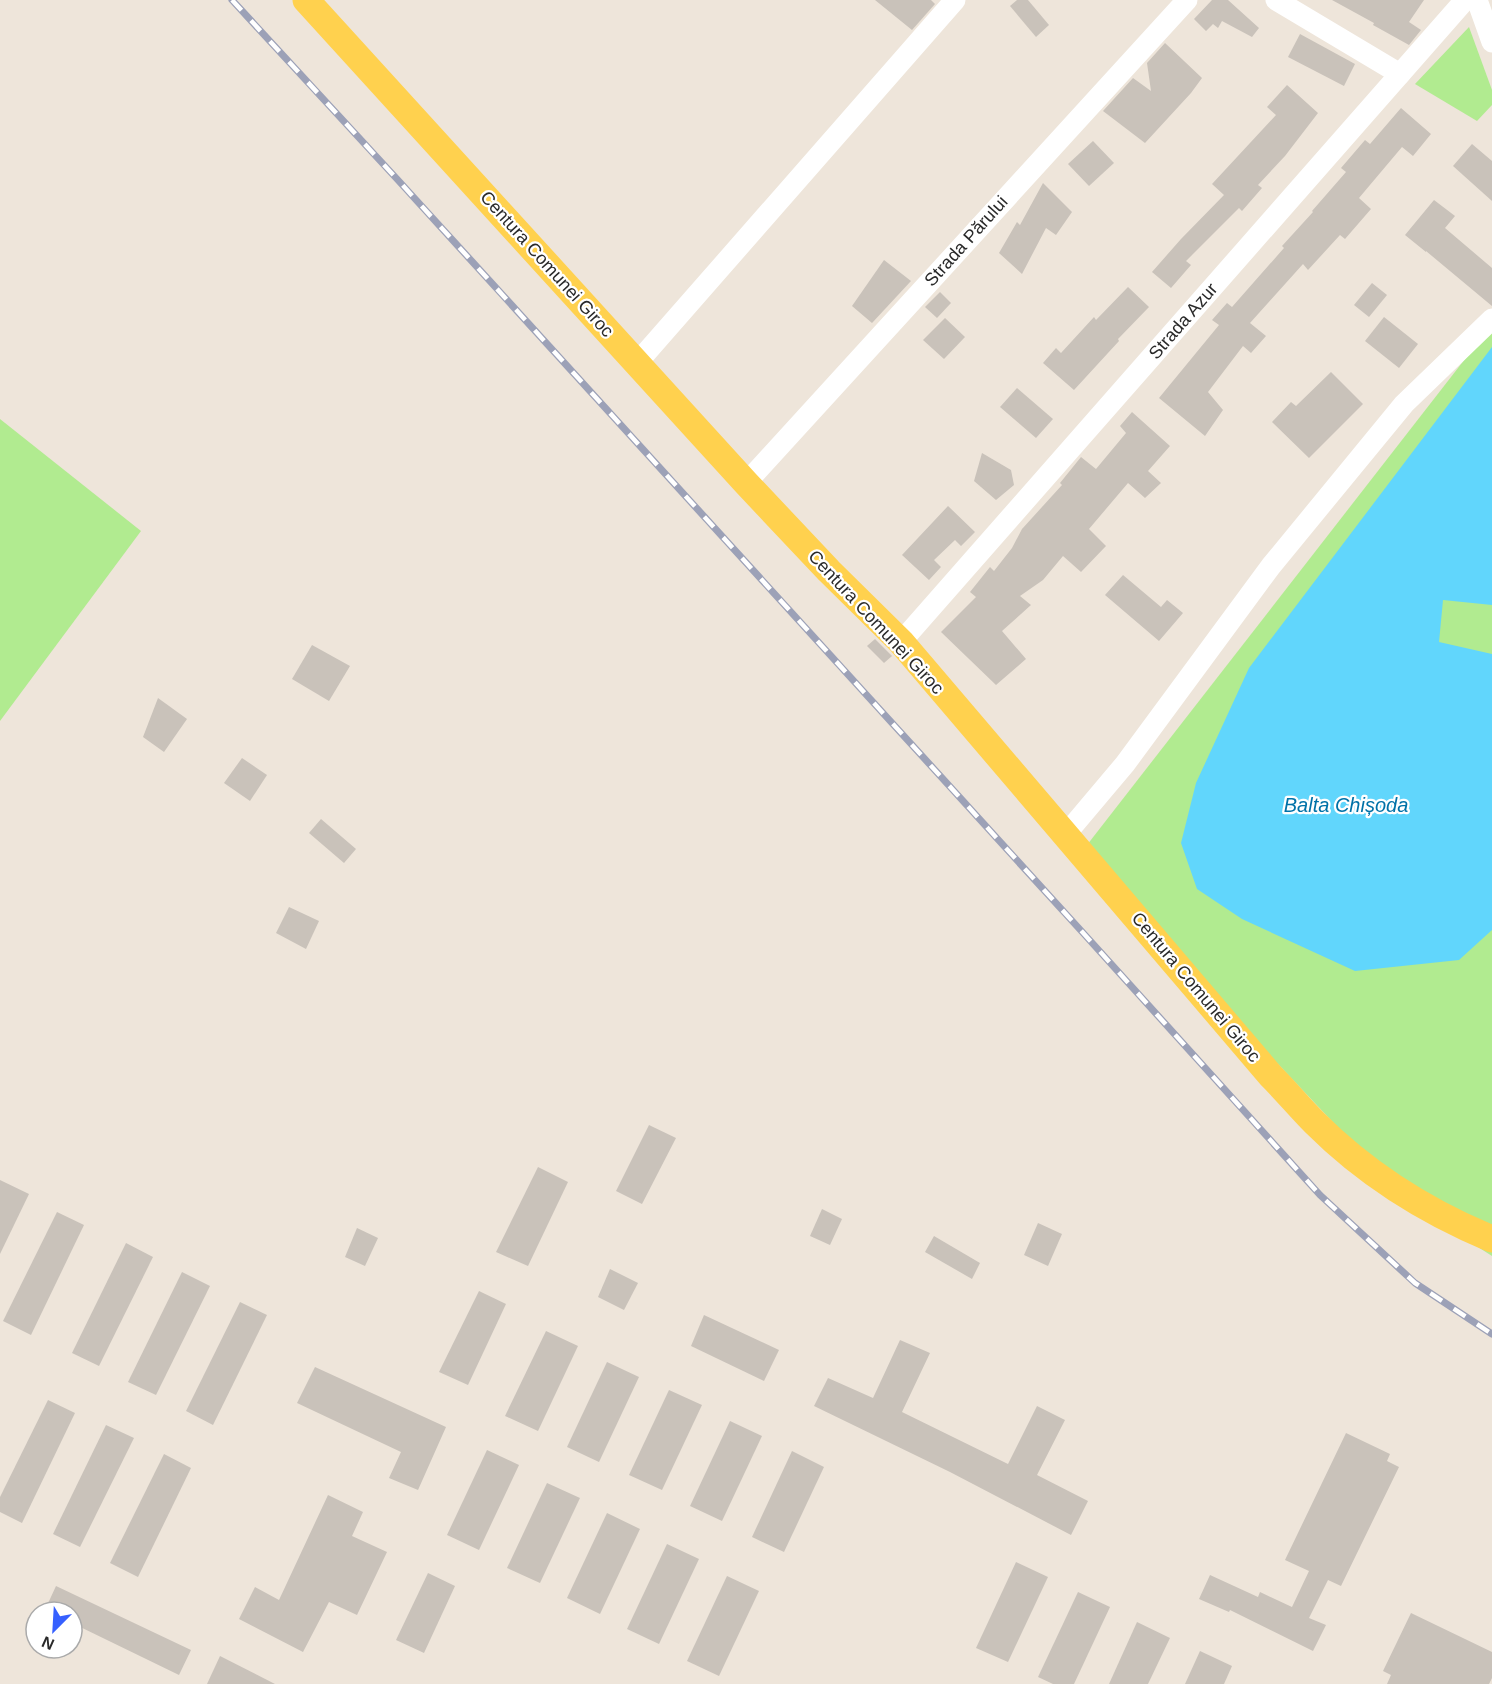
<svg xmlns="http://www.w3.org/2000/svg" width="1492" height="1684" viewBox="0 0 1492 1684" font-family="Helvetica,sans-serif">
<rect width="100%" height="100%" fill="#eee5da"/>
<!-- green -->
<g fill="#b1eb90">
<path d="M1469,27l23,63v15l-15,16 -62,-37z"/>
<path d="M1492,330v926l-83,-53 -329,-349 399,-513z"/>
<path d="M0,419l141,112 -141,190z"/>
</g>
<!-- water -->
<path fill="#61d6fc" d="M1492,347v258l-49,-5 -4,42 53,12v276l-33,30 -104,11 -113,-52 -45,-30 -16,-46 15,-60 53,-115z"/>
<!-- building -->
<g fill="#c9c2ba">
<path d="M875,0h56l4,4 -23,26z"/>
<path d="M1017,0h11l21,25 -13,12 -26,-31z"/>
<path d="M1212,0h16l31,28 -7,9 -30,-16 -4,7 -5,-4 -7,7 -12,-12z"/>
<path d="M1332,0h92l-15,22 12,8 -12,15 -36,-20 1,-2z"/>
<path d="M1300,34l55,30 -11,22 -56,-29z"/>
<path d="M1165,43l37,35 -11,15 -46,50 -42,-32 30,-33 18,13 -4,-28z"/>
<path d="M1287,85l31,28 -33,43 -27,29 4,3 -20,23 -3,-3 -53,53 5,4 -20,23 -19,-16 29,-33 43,-44 -12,-11 64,-69 -9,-8z"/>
<path d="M1401,108l30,26 -18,22 -11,-9 -43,51 12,11 -26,30 -5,-4 -32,35 -5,-6 -53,59 16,13 -15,17 -8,-7 -35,46 15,18 -18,26 -46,-38 60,-73 -7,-5 15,-17 5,4 52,-59 -2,-2 31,-34 -1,-1 34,-39 -5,-4 24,-28 5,4z"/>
<path d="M1093,141l21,22 -25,23 -21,-22z"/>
<path d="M1472,144l20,17v40l-39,-35z"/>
<path d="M1043,183l29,29 -16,23 -10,-7 -24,46 -23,-21 18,-31 3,3z"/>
<path d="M1434,200l21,16 -10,12 47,40v38l-66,-55v1l-21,-17z"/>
<path d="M884,260l27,21 -39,42 -20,-17z"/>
<path d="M1372,283l15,12 -18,22 -15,-12z"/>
<path d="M1128,287l21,20 -31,32 1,2 -45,49 -31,-27 13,-15 5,5 33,-36 2,3z"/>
<path d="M940,292l11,11 -14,15 -12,-11z"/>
<path d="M1384,317l34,27 -19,24 -34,-27z"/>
<path d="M945,318l20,19 -21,22 -21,-19z"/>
<path d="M1331,372l32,32 -54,54 -37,-36 19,-20 5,4z"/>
<path d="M1017,388l36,31 -17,19 -36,-31z"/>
<path d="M1132,412l38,34 -22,25 13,12 -16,15 -17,-15 -39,46 17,17 -25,26 -18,-16 -20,24 -23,16 11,9 -29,26 24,28 -30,26 -55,-53 35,-35 -6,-5 20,-25 4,4 18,-23 10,-19 40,-44 -2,-2 21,-26 15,12 30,-36 -6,-7z"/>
<path d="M982,453l29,17 3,15 -18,15 -22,-19z"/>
<path d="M948,506l27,26 -14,14 -6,-6 -21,20 7,7 -12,13 -27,-25z"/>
<path d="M1123,575l38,32 6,-7 16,13 -24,28 -54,-46z"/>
<path d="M875,639l17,17 -8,7 -17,-17z"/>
<path d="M312,645l38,21 -21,35 -37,-22z"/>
<path d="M158,698l29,21 -23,33 -21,-15z"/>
<path d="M242,758l25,17 -17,26 -26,-18z"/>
<path d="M321,819l35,30 -12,14 -35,-30z"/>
<path d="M289,907l30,14 -13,28 -30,-16z"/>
<path d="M649,1125l27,13 -34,66 -26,-13z"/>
<path d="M538,1167l30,15 -40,84 -32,-14z"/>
<path d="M0,1180l29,14 -29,60z"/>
<path d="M822,1209l20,10 -12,26 -20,-9z"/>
<path d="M57,1212l27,13 -53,110 -28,-14z"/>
<path d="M1038,1223l24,11 -14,32 -24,-11z"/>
<path d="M357,1228l21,10 -13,28 -20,-9z"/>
<path d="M934,1236l46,27 -8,16 -47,-27z"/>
<path d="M126,1243l27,14 -54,109 -27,-13z"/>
<path d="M610,1269l28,14 -14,27 -26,-13z"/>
<path d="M182,1272l28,14 -54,109 -28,-13z"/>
<path d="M479,1291l27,13 -38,81 -29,-13z"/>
<path d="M240,1302l27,13 -54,110 -27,-14z"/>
<path d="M704,1315l75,35 -15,31 -73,-35z"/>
<path d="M546,1331l32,15 -40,85 -33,-15z"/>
<path d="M900,1340l30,13 -28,59 106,52 29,-58 28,14 -28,55 51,26 -17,34 -121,-63 -136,-66 14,-28 45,20z"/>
<path d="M607,1362l32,15 -40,85 -32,-15z"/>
<path d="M315,1367l131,60 -28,63 -29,-12 12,-26 -104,-49z"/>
<path d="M669,1390l33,15 -40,85 -33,-15z"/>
<path d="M48,1400l27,13 -53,110 -22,-11v-15z"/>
<path d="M730,1421l32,15 -40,85 -32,-15z"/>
<path d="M106,1425l28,13 -54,109 -27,-13z"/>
<path d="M1346,1433l44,21 -3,7 12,6 -58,119 -13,-6 -19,38 17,7 -13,26 -83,-41 -1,2 -30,-13 11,-24 48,22 2,-5 32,15 17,-36 -24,-11z"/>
<path d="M487,1450l32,15 -40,85 -32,-15z"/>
<path d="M792,1451l32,16 -40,85 -32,-15z"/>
<path d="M164,1454l27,14 -53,109 -28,-14z"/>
<path d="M547,1483l33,15 -40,85 -33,-15z"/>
<path d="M328,1495l35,17 -11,24 35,16 -30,63 -28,-13 -26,50 -64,-33 16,-32 24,13z"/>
<path d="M607,1513l33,16 -40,85 -33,-16z"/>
<path d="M667,1544l32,15 -40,85 -32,-15z"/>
<path d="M1016,1562l32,15 -40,85 -32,-14z"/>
<path d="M428,1573l27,13 -31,67 -28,-13z"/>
<path d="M727,1576l32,15 -40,85 -32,-15z"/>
<path d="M56,1586l135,64 -12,25 -107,-52v-11h-28z"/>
<path d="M1078,1592l32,15 -36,77h-21l-15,-7z"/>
<path d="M1411,1613l81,39v26l-3,6h-102l4,-9 -8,-4z"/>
<path d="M1137,1622l33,16 -22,46h-39z"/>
<path d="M1200,1651l32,15 -8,18h-39z"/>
<path d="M220,1656l55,28h-68z"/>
</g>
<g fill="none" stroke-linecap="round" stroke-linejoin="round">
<!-- minor -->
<g stroke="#fff" stroke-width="21">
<path d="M1276,0l124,74"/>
<path d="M1477,0l15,42"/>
<path d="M637,363l318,-363"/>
<path d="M746,483l441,-483"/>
<path d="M901,642l564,-642"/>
<path d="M1066,834l59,-70 146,-198 133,-162 88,-85"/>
</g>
<!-- major -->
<path stroke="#ffd14e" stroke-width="27" d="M306,0l440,483 83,88 72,71 370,434c15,15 29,32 44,47 50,50 112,89 177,116"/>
<defs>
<path id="rail" d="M232,0l165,179 688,756 235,260 95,88 77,51"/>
</defs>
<!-- rail casing -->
<use href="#rail" stroke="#9ca1b7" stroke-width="7"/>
<!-- rail -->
<use href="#rail" stroke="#fff" stroke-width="4.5" stroke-dasharray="14" stroke-linecap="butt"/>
</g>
<g text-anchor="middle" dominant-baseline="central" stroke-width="4.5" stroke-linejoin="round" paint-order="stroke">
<!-- street labels -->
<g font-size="18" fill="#2a2a2a" stroke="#fff">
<text transform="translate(966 241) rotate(-48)">Strada Părului</text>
<text transform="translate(547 264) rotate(48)">Centura Comunei Giroc</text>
<text transform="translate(1183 321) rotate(-49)">Strada Azur</text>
<text transform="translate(876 622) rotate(47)">Centura Comunei Giroc</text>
<text transform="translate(1196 987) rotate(50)">Centura Comunei Giroc</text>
</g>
<!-- water labels -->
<g font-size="20" font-style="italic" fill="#0072a8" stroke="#fff">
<text x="1346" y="805">Balta Chișoda</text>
</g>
</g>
<!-- north arrow -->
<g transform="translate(54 1630) rotate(204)"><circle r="28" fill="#ffffff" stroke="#aaaaaa" stroke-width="1.5"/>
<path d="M0-4.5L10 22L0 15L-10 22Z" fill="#3660ff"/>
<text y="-9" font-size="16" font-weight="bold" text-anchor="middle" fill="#2a2a2a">N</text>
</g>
</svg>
